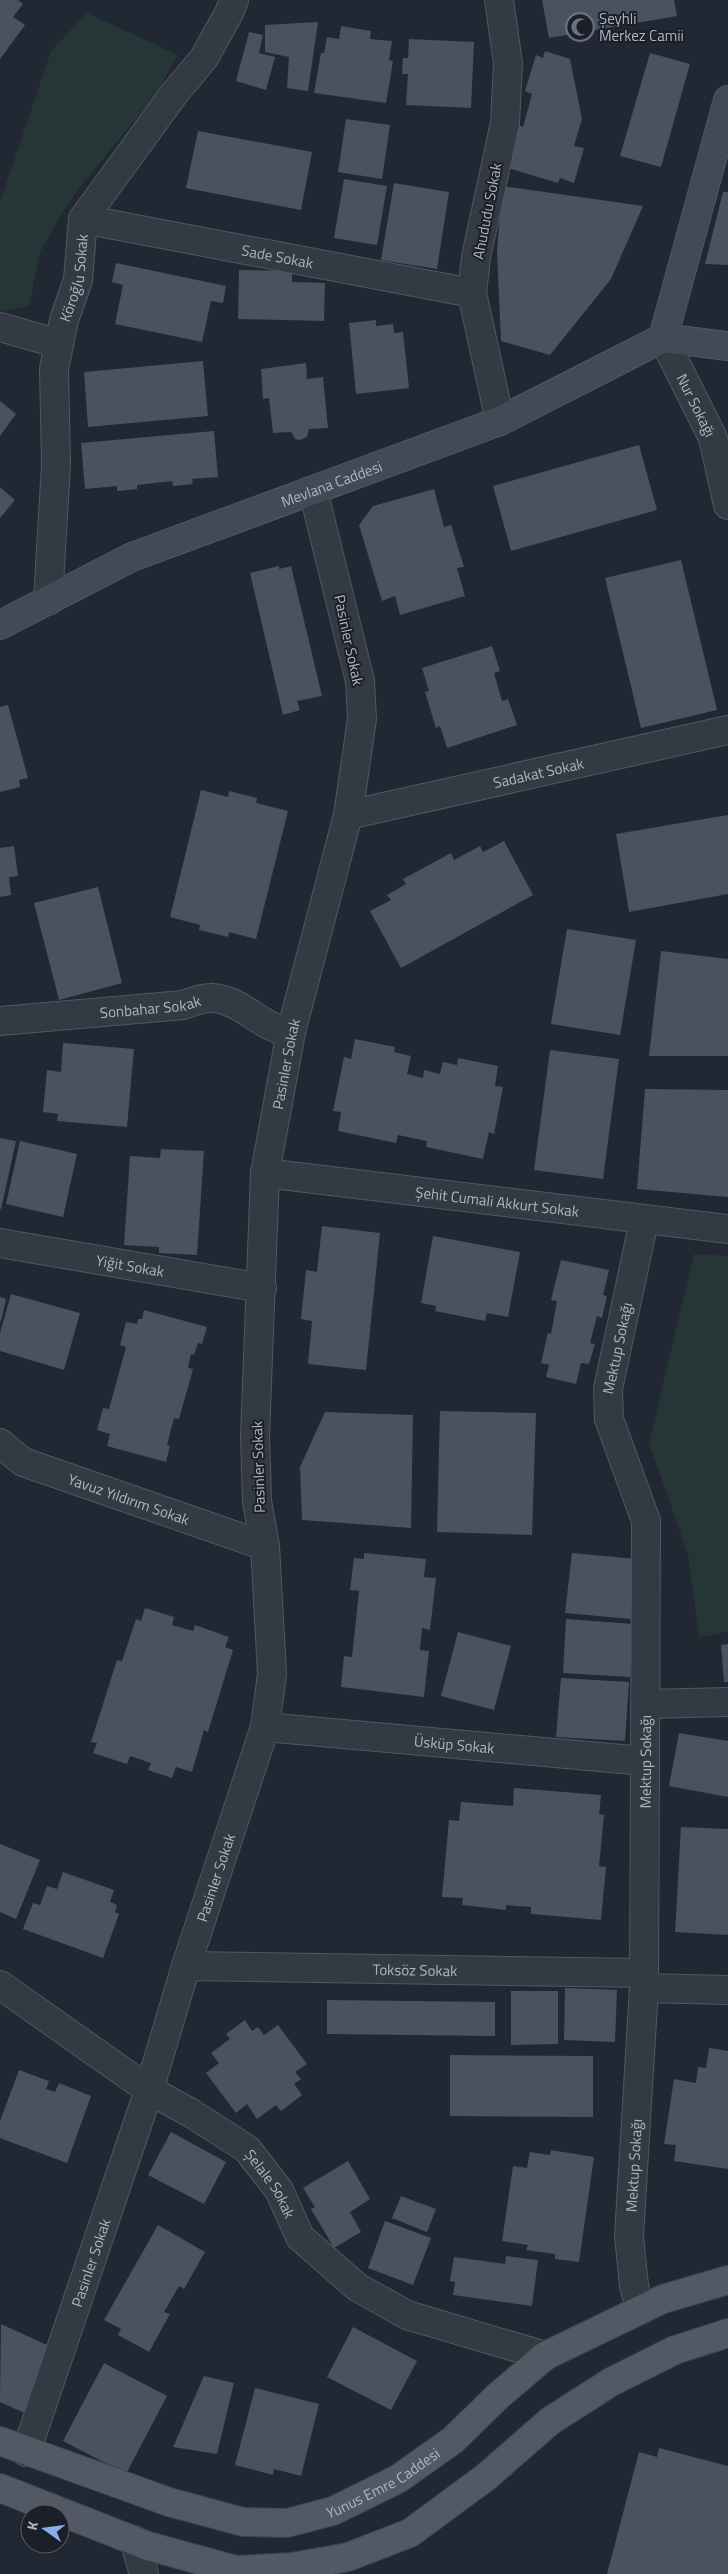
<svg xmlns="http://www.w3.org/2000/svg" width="728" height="2574" viewBox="0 0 728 2574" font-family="'Titillium Web',sans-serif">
<rect width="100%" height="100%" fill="#212833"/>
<!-- green -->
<g fill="#263636">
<path d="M87,13l91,42 -22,39 -79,97 -18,27 -19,34 -11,54 -29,6v-110l51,-151z"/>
<path d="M694,1254l34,2v375l-29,7 -11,-84 -39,-111z"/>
</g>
<!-- building -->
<g fill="#49525f">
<path d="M0,0h18l5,4 -10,13 12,8 -25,34z"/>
<path d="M542,0h132l3,16 -128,22z"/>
<path d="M318,22l-10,69 -21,-3 2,-31 -24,-5v-27z"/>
<path d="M341,26l30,5 -1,8 22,2 -3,19 4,1 -7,42 -72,-10 7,-40h3l3,-16 12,2z"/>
<path d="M249,32l14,3 -4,18 16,4 -9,33 -30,-9z"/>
<path d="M409,39l65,3 -3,66 -65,-3 2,-31h-6l1,-16h5z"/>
<path d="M545,51l25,8 12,60 -8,27 10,2 -10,35 -14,-5 -2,5 -53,-16 11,-43 7,3 9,-33 -7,-3 11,-36 7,3z"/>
<path d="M650,53l40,11 -29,103 -41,-11z"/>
<path d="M346,119l44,6 -8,54 -44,-7z"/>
<path d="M198,131l114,21 -11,58 -115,-22z"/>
<path d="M344,179l43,7 -10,59 -43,-7z"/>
<path d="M394,183l55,9 -12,77 -56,-9z"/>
<path d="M502,186l141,20 -32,73 -61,76 -49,-14 -4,-89z"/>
<path d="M723,192h5v73l-23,-1z"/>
<path d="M116,263l110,23 -3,17 -12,-2 -9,41 -87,-18 8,-39 -11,-3z"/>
<path d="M239,270l53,1v11l33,1 -1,38 -86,-2z"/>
<path d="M376,320v6l17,-2 1,9 9,-1 6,56 -53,6 -7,-71z"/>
<path d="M203,361l5,55 -120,11 -4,-55z"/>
<path d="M306,363l1,16 16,-2 5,51 -19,1 -2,8 -7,3 -5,-1 -4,-7 -18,1 -4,-35 -6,1 -2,-30z"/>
<path d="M0,401l16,13 -16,22z"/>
<path d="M214,431l4,46 -26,2 1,5 -20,2 -1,-5 -35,4v4l-20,2v-5l-32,3 -4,-46z"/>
<path d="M639,445l18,65 -146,41 -18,-65z"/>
<path d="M0,487l15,13 -15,18z"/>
<path d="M434,489l10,38 7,-2 13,42 -7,1 8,28 -65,19 -5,-19 -13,5 -23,-76 14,-19z"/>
<path d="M681,560l36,150 -76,18 -36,-150z"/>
<path d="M279,566v3l12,-3 31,130 -25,5 3,9 -17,5 -33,-142z"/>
<path d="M492,646l8,25 -6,2 8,28 6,-2 9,26 -70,23 -7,-22 -4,2 -11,-36 4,-1 -7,-23z"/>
<path d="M8,705l20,73 -9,2 1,7 -20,5v-85z"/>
<path d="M201,790l27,7 1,-6 28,7 -1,5 32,8 -32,128 -27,-7 -1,5 -29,-7 1,-5 -30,-8z"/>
<path d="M728,815v79l-99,18 -13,-78z"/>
<path d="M504,841l29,54 -132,73 -31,-57 21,-11 -4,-5 19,-11 -3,-5 48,-26 3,7 26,-14 3,6z"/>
<path d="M14,846l4,30 -9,1 2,18 -11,2v-49z"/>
<path d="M98,887l24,96 -63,17 -25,-97z"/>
<path d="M567,929l69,11 -16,95 -69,-11z"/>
<path d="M661,951l67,8v97h-79z"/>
<path d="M355,1039l40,8 -1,5 17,4 -4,18 16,4 1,-8 16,4 3,-12 14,3 1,-7 40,8 -3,20 8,1 -9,47 -5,-2 -6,27 -57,-12 1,-6 -29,-6 -2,8 -58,-12 3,-19 -8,-1 11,-54 7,2z"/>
<path d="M63,1043l71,6 -7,78 -70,-6 1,-7 -15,-2 4,-42 14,2z"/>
<path d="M550,1050l69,9 -16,120 -69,-9z"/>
<path d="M645,1089l83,1v107l-91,-8z"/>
<path d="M0,1138l16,3 -15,68h-1z"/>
<path d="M20,1141l57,13 -14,63 -57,-13z"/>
<path d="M161,1149l43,2 -7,104 -38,-2v-6l-35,-2 6,-89 30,2z"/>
<path d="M322,1226l58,7 -14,137 -58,-6 4,-43 -11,-2 5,-49 11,2z"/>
<path d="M433,1236l87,16 -12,65 -21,-4 -2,8 -50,-10 1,-5 -15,-3z"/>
<path d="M561,1260l48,10 -6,25 4,1 -5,22 -5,-2 -7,27 5,1 -6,20 -8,-1 -5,21 -30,-7 3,-12 -8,-2 7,-30 3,1 6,-33 -6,-1z"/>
<path d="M11,1294l69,19 -16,57 -64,-19v-18z"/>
<path d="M0,1297l6,2 -5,22h-1z"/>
<path d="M144,1310l63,17 -5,17 -4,-1 -4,12 -3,-1 -3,14 5,1 -14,50 -5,-1 -7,27 3,1 -4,16 -59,-16 3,-12 -13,-4 6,-22 6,1 17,-62 -6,-2 6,-23 11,2 1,-5h4z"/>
<path d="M440,1411l96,2 -4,122 -95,-3z"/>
<path d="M325,1412l88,3 -2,113 -109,-8 -2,-53z"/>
<path d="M364,1553l62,6 -2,18 12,1 -6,52 -8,-2 -2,22 9,1 -5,46 -83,-10 3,-31 8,1 7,-66 -9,-1 4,-32 10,1z"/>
<path d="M572,1553l64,6 -5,60 -66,-6z"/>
<path d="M145,1608l29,9 -2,8 21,6 2,-6 34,12 -4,10 8,3 -25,82 -4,-2 -12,42 -16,-5 -4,11 -24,-8 3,-7 -21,-7 -3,8 -34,-11 4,-10 -6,-1 26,-82 5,1 14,-42 5,2z"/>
<path d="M566,1619l67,5 -3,53 -67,-4z"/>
<path d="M458,1632l53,14 -17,64 -53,-14z"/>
<path d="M728,1644v38h-4l-3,-37z"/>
<path d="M561,1678l68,4 -4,59 -69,-4z"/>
<path d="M679,1733l49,8v56l-59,-11z"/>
<path d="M514,1788l87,7 -2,19 5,1 -5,51 7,1 -5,53 -70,-6v-7l-25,-2v5l-44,-5 1,-7 -21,-1 7,-77 10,1 2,-19 52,4z"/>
<path d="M681,1827l47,2v106l-53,-3z"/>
<path d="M0,1844l40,16 -24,59 -16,-7z"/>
<path d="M63,1872l51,18 -4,12 7,3 -2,7 4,2 -16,44 -80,-29 10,-26 7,2 7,-19 10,3z"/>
<path d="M565,1988l52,2 -2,52 -51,-2z"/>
<path d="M511,1991h47v53l-47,1z"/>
<path d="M327,2000l168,2v34l-168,-2z"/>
<path d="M245,2020l7,11 6,-4 6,8 14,-10 29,39 -12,8 6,7 -7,5 8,11 -21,16 -5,-6 -19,14 -10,-15 -11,9 -30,-40 13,-10 -8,-10 19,-14 -4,-5z"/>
<path d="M709,2048l19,3v118l-54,-8 2,-16 -12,-1 10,-65 22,4 2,-16 8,1z"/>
<path d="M450,2055l143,1v61l-143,-1z"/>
<path d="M19,2070l30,11 -3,8 9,3 4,-9 32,13 -24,67 -67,-25v-17z"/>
<path d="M171,2132l55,30 -22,42 -56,-29z"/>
<path d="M551,2150l43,7 -15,105 -24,-3v-5l-29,-4 2,-5 -26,-4 11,-75 14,2 3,-16 20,3z"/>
<path d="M348,2161l22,38 -20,13 11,20 -27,16 -23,-39 4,-2 -12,-19z"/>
<path d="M401,2196l35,13 -9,23 -35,-14z"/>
<path d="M385,2221l46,17 -18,47 -45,-17z"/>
<path d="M158,2225l47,27 -21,37 -5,-3 -15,26 6,2 -21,38 -31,-17 3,-6 -17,-9z"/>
<path d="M506,2256l32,4 -6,46 -79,-11 2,-13 -5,-1 4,-24 51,7z"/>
<path d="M1,2324l57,26 -29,65 -29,-13z"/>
<path d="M353,2327l64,34 -26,49 -64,-33z"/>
<path d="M104,2363l63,33 -41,78 -63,-33z"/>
<path d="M204,2376l30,7 -17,71 -44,-7z"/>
<path d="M255,2388l64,16 -18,72 -27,-7 -1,6 -38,-10z"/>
<path d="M659,2448l69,18v108h-121l32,-122 18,5z"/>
</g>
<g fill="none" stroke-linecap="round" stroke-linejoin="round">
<defs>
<g id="street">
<path d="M499,0l9,63 -3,60 -29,134 -4,36 28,128"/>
<path id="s1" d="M83,219l389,74"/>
<path d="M0,327l59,17"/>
<path id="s2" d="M663,338l50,100 15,67"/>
<path id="s3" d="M48,601l8,-137 -2,-95 10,-49 14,-40 5,-61 91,-125 30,-36 25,-45 5,-13"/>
<path id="s4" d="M348,815l380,-85"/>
<path id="s5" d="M0,1021l183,-16c9,-3 21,-8 30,-7 30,2 48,31 78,34"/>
<path id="s6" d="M265,1173l463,56"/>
<path id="s7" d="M0,1243l262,45"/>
<path id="s8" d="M0,1443l23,19 242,84"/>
<path d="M646,1704l82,-2"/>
<path id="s9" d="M265,1727l379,34"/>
<path id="s10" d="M186,1966l457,7"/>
<path id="s11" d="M0,1985l149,105 42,23 56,36 32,41 21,47 57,50 50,28 138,41"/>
<path d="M644,1988l84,2"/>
<path id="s12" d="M641,2310l-7,-24 -5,-50 15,-248 2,-467 -37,-102 -1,-30 36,-168"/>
<path id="s13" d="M26,2452l123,-362 37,-124 79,-239 7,-53 -7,-128 -8,-45 -2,-64 10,-264 26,-141 57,-217 14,-96 -2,-38 -47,-191"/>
<path d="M134,2540l10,34"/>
</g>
<g id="secondary">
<path d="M663,338l65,-238"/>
<path d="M663,338l65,8"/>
<path id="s14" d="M0,625l132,-68 368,-136 163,-83"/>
</g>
<g id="primary">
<path id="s15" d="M0,2441l169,61 74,20 44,1 46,-12 65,-32 55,-39 44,-43 48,-41 118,-57 65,-19"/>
<path d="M0,2488l148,58 88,24 56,-3 56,-10 62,-24 76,-56 64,-56 61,-39 64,-32 53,-17"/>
</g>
</defs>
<!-- street casing -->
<use href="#street" stroke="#515862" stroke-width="30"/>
<!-- secondary casing -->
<use href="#secondary" stroke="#515862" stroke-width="30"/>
<!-- primary casing -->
<use href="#primary" stroke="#3d434d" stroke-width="30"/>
<!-- street -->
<use href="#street" stroke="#343a44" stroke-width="28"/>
<!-- secondary -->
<use href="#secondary" stroke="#424a56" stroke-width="28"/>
<!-- primary -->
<use href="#primary" stroke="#525964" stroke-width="28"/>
</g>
<!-- icons -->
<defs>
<symbol id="mosque-ring" viewBox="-11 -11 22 22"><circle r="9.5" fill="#1a1f28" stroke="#6b7280" stroke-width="1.5"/><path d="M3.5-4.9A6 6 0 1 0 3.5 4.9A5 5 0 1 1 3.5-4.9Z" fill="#6b7280"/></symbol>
</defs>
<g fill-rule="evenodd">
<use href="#mosque-ring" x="564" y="11" width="32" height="32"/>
</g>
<g text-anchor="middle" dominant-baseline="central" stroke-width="4" stroke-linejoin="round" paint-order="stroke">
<!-- poi labels -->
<g font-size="15" fill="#aeb5c1" stroke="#1a1f28" text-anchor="start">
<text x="599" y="18">Şeyhli<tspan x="599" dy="17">Merkez Camii</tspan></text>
</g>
<!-- street labels -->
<g font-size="15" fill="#aeb5c1" stroke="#1a1f28">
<text transform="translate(487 211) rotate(-79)">Ahududu Sokak</text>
<text stroke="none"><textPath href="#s1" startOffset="198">Sade Sokak</textPath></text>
<text stroke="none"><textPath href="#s3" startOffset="326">Köroğlu Sokak</textPath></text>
<text stroke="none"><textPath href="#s2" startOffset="75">Nur Sokağı</textPath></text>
<text stroke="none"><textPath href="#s14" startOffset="361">Mevlana Caddesi</textPath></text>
<text transform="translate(349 640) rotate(78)">Pasinler Sokak</text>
<text stroke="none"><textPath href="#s4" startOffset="195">Sadakat Sokak</textPath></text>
<text stroke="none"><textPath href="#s5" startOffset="151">Sonbahar Sokak</textPath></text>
<text stroke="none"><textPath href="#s13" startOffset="1430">Pasinler Sokak</textPath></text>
<text stroke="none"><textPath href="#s6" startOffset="234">Şehit Cumali Akkurt Sokak</textPath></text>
<text stroke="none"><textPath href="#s7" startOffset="132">Yiğit Sokak</textPath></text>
<text stroke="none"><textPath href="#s12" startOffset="971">Mektup Sokağı</textPath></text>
<text transform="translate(258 1467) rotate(-92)">Pasinler Sokak</text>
<text stroke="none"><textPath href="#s8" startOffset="142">Yavuz Yıldırım Sokak</textPath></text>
<text stroke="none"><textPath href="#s9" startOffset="190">Üsküp Sokak</textPath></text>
<text stroke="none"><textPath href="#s12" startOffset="550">Mektup Sokağı</textPath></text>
<text stroke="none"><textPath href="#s13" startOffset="605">Pasinler Sokak</textPath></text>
<text stroke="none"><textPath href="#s10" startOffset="229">Toksöz Sokak</textPath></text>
<text stroke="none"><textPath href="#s12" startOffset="146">Mektup Sokağı</textPath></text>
<text stroke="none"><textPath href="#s11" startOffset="339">Şelale Sokak</textPath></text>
<text stroke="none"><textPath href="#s13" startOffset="200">Pasinler Sokak</textPath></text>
<text stroke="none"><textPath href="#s15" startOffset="405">Yunus Emre Caddesi</textPath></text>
</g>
</g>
<!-- north arrow -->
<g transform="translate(45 2529) rotate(284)"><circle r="24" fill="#1a1f28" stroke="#555b65"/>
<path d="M0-4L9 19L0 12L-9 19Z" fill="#89aeeb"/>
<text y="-8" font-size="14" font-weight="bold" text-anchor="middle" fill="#aeb5c1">K</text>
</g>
</svg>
